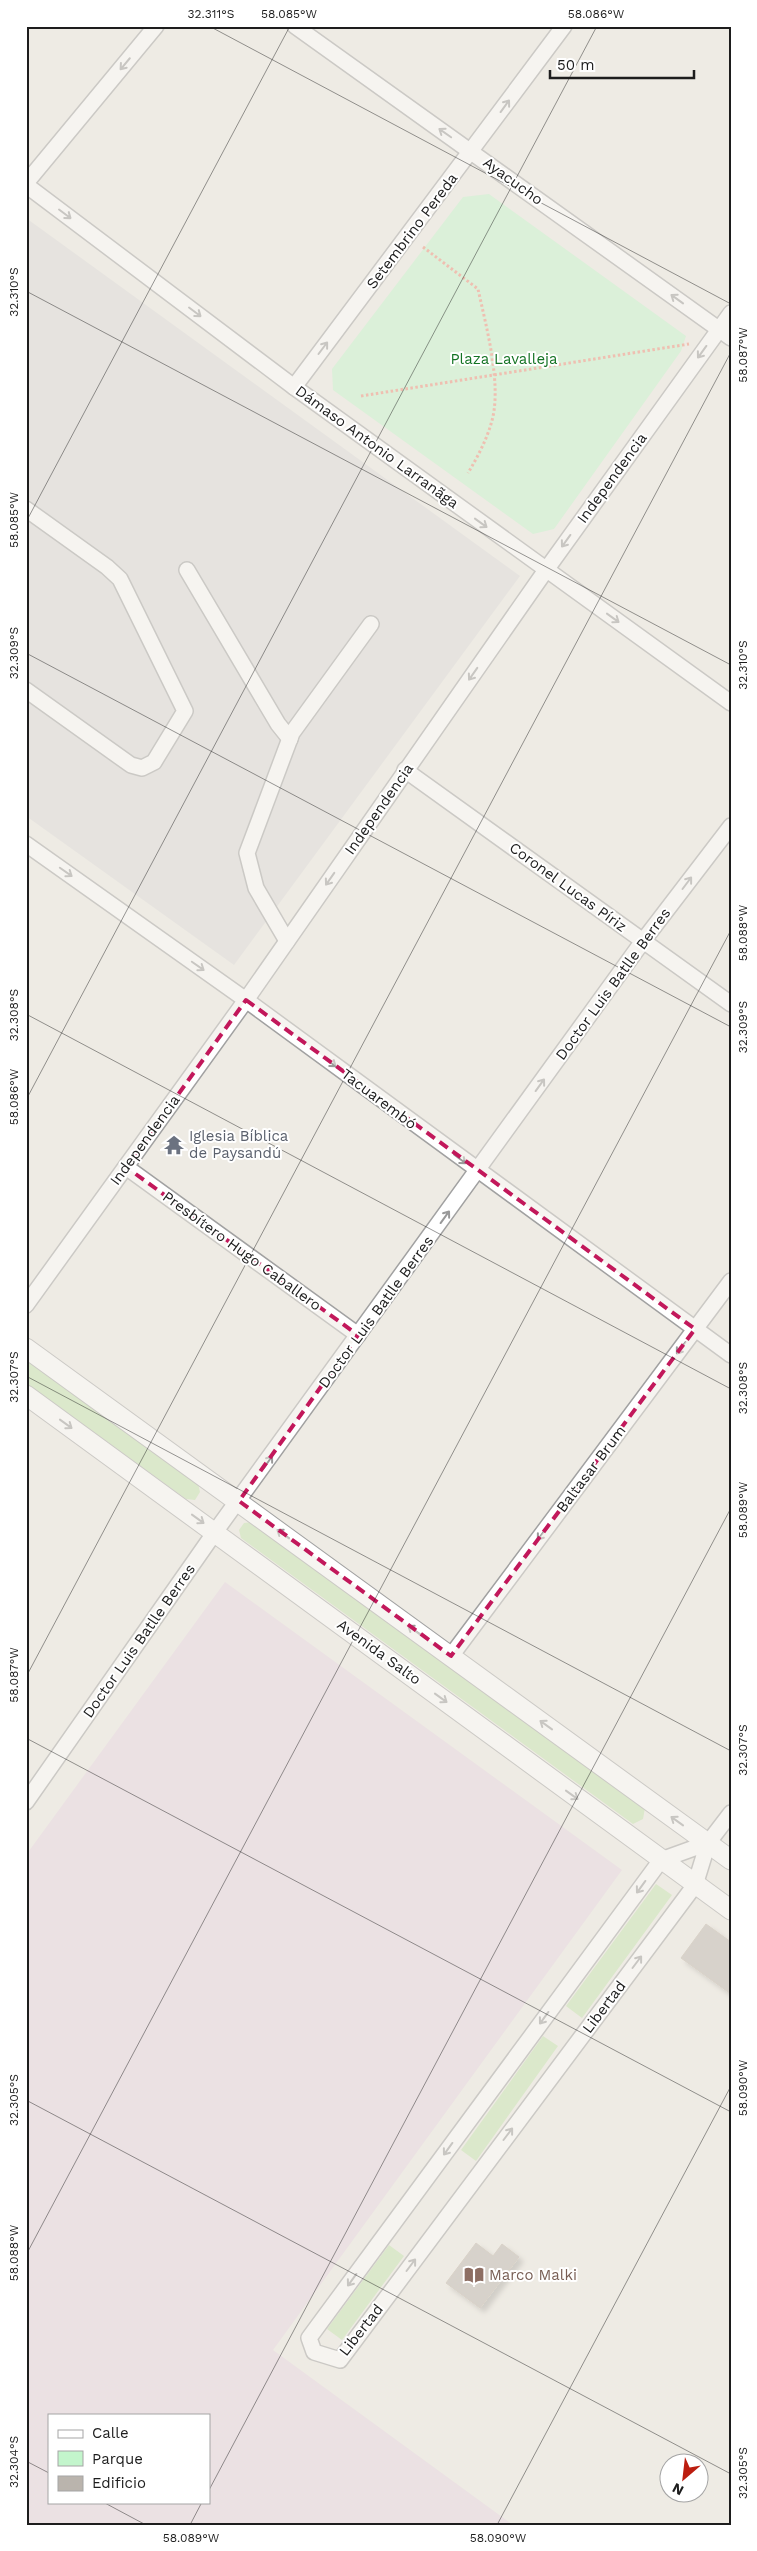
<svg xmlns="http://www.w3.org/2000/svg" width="757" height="2551" viewBox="0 0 757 2551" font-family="'Work Sans',sans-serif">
<defs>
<filter id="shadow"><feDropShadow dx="4.5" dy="4.5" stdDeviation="2.5" flood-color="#0004"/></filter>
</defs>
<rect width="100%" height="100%" fill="#eeebe4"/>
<!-- residential -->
<path fill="#dbdada" d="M26,218l494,358 -286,389 -208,-149z"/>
<!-- industrial -->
<path fill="#e6d6e2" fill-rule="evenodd" d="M225,1582l397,288 -349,480 240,175h-487v-670zM49,2415h160v87h-160z"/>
<!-- grass -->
<g fill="#c4e4ad">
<path d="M26,1359l172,124 2,9 -5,8 -9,-1 -160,-116z"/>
<path d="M252,1522l393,286 -2,11 -10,5 -392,-286 -2,-8 5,-7z"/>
<path d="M656,1884l16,11 -90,123 -16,-12z"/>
<path d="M543,2036l15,10 -82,115 -15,-11z"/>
<path d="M389,2245l15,11 -62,84 -15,-11z"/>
</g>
<!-- park -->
<path fill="#c3f5cc" d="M489,194l197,142 -5,15 -127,178 -21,5 -200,-144 -1,-21 131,-172z"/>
<!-- building -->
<g fill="#bab4ad" stroke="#beb3a7" filter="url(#shadow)">
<path d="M706,1924l25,18v52l-50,-36z"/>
<path d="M476,2243l17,13 9,-12 17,13 -39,51 -34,-25z"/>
</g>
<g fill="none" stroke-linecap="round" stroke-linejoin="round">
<defs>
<g id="minor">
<path d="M295,26l436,312"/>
<path d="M26,183l130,-157"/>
<path d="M26,185l268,202 437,316"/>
<path d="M294,387l270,-361"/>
<path d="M26,509l81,58 13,12 65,132 -31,51 -12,6 -11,-3 -105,-75"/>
<path d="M187,570l91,154 12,15"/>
<path d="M405,770l326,234"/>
<path d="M26,844l220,156 485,355"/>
<path d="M287,941l-31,-53 -9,-35 45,-120 79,-109"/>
<path d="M126,1167l232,168"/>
<path d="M26,1305l220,-305 300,-430 185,-257"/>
<path d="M451,1656l280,-375"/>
<path d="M26,1802l189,-270 428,-591 88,-115"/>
<path d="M708,1843l-47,17 -352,478 5,14 26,8 355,-475 13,-42 23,-30"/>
</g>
<g id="tertiary">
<path d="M26,1348l705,512"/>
<path d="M26,1395l705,515"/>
</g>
</defs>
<!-- minor casing -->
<use href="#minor" stroke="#a1a1a1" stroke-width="18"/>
<!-- tertiary casing -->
<use href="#tertiary" stroke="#a1a1a1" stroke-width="21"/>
<!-- path -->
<g stroke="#ef8b73" stroke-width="3" stroke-dasharray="2.5 2.5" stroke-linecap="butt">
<path d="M423,247l55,42c8,37 25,98 13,135 -5,17 -14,34 -23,49"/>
<path d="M361,396l328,-52"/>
</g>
<!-- minor -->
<use href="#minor" stroke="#fff" stroke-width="15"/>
<!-- tertiary -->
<use href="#tertiary" stroke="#fff" stroke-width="19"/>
</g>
<!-- one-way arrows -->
<defs><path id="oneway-shaft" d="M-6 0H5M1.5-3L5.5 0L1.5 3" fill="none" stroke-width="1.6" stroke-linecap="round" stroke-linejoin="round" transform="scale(1.25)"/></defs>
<g stroke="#999">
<use href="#oneway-shaft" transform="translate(125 64) rotate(130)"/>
<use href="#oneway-shaft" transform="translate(505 106) rotate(-54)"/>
<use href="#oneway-shaft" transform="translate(445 133) rotate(-145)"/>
<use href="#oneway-shaft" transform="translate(65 214) rotate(37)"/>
<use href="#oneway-shaft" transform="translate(677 299) rotate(-144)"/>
<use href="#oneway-shaft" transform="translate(195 312) rotate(37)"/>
<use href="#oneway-shaft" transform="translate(323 348) rotate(-53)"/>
<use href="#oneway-shaft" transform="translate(702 352) rotate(126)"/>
<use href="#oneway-shaft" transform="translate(481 523) rotate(36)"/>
<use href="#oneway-shaft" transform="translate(566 541) rotate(126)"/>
<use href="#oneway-shaft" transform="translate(613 618) rotate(36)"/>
<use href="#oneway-shaft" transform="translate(473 674) rotate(125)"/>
<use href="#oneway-shaft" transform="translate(66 872) rotate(35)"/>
<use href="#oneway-shaft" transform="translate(330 879) rotate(125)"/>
<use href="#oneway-shaft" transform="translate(687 883) rotate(-53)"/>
<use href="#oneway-shaft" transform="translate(198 966) rotate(35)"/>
<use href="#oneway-shaft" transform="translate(330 1062) rotate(37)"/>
<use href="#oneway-shaft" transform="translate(540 1085) rotate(-54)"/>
<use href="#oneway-shaft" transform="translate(460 1159) rotate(37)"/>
<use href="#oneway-shaft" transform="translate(445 1217) rotate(-54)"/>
<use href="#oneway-shaft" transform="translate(681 1348) rotate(127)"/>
<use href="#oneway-shaft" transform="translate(66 1424) rotate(36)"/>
<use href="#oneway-shaft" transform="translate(268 1462) rotate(-54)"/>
<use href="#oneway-shaft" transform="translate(198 1519) rotate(36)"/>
<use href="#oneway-shaft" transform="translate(283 1534) rotate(-144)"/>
<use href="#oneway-shaft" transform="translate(542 1534) rotate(127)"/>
<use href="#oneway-shaft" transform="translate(414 1630) rotate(-144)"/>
<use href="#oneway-shaft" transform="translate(441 1698) rotate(36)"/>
<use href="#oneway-shaft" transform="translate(546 1725) rotate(-144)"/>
<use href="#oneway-shaft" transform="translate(572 1795) rotate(36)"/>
<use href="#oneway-shaft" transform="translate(677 1821) rotate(-144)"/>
<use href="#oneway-shaft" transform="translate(641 1887) rotate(126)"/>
<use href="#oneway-shaft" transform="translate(637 1962) rotate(-53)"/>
<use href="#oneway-shaft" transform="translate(544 2018) rotate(126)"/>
<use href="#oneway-shaft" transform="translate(508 2134) rotate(-53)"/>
<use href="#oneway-shaft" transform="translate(448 2149) rotate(126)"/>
<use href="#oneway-shaft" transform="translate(411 2265) rotate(-53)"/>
<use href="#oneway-shaft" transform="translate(352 2280) rotate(126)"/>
</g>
<!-- marked area -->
<path d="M0 0H757V2551H0ZM246,1000l449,329 -244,327 -212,-155 119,-166 -232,-168z" fill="#eeebe4" fill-opacity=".55" fill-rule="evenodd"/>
<path fill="none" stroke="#c2185b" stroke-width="4" stroke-dasharray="10 6" stroke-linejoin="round" d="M246,1000l449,329 -244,327 -212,-155 119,-166 -232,-168z"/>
<!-- ticks -->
<path fill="none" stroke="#1d1d1d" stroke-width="1" stroke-opacity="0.45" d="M209,26l522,278M26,291l705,374M26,522l264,-496M26,653l705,374M26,1014l705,375M26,1100l571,-1074M26,1376l705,375M26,1677l705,-1325M26,1738l705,374M26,2100l705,374M26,2255l705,-1325M26,2461l23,12M209,2490l522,-982M103,2502l43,23M190,2525l12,-23M497,2525l234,-439"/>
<!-- icons -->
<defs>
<symbol id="temple-bare" viewBox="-9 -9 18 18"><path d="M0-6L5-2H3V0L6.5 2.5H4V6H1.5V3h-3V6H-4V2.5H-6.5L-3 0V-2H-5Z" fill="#6b7280" stroke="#fff" stroke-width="2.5" paint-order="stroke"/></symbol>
<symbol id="library-bare" viewBox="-9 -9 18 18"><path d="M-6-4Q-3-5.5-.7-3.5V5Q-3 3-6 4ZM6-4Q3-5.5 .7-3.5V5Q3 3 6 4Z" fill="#8d6e63" stroke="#fff" stroke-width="2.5" paint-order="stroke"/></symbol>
</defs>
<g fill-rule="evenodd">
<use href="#temple-bare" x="160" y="1131" width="28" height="28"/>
<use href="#library-bare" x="460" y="2261" width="28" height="28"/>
</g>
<g text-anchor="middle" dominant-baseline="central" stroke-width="4" stroke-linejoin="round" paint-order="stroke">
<!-- street labels -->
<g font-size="15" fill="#1d1d1d" stroke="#fff">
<text transform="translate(513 181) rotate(36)">Ayacucho</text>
<text transform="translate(412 231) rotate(-53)">Setembrino Pereda</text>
<text transform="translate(377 447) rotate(36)">Dámaso Antonio Larranãga</text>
<text transform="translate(612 478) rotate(-54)">Independencia</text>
<text transform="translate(379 809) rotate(-55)">Independencia</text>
<text transform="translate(568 887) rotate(36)">Coronel Lucas Píriz</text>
<text transform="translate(613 984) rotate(-54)">Doctor Luis Batlle Berres</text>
<text transform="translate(379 1099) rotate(37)">Tacuarembó</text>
<text transform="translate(145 1140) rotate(-54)">Independencia</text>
<text transform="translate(242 1251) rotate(36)">Presbítero Hugo Caballero</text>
<text transform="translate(376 1312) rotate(-54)">Doctor Luis Batlle Berres</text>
<text transform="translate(591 1469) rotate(-53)">Baltasar Brum</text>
<text transform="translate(139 1641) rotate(-55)">Doctor Luis Batlle Berres</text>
<text transform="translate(379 1652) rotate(36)">Avenida Salto</text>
<text transform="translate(604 2007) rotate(-53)">Libertad</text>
<text transform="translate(361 2330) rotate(-52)">Libertad</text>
</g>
<!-- park labels -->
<g font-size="15" fill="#137323" stroke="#fff">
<text x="504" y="359">Plaza Lavalleja</text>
</g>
<!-- worship labels -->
<g font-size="15" fill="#5b616d" stroke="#fff" text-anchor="start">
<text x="189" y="1136">Iglesia Bíblica<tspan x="189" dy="17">de Paysandú</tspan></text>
</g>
<!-- education labels -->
<g font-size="15" fill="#785e54" stroke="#fff" text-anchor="start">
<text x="489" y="2275">Marco Malki</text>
</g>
</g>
<!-- border -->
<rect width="757" height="2551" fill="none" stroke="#ffffff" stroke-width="55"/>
<!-- legend -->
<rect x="48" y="2414" width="162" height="90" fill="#ffffff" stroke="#a5a5a5"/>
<rect x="58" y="2430" width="25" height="8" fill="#ffffff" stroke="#a5a5a5"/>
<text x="92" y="2438" font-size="15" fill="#1d1d1d">Calle</text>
<rect x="58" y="2451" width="25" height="15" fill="#c3f5cc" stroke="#a5a5a5"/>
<text x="92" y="2464" font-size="15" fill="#1d1d1d">Parque</text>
<rect x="58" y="2476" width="25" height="15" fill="#bab4ad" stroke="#a5a5a5"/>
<text x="92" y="2488" font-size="15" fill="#1d1d1d">Edificio</text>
<!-- north arrow -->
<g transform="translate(684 2478) rotate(208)"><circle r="24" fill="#ffffff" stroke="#a5a5a5"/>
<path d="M0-4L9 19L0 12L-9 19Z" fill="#bc1d0f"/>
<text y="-8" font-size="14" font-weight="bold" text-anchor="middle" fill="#1d1d1d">N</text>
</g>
<!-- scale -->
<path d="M550 70v8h144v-8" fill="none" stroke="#1d1d1d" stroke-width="2.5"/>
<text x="557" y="70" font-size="15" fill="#1d1d1d" stroke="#ffffff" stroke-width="4" paint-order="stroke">50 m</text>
<rect x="28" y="28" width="702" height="2496" fill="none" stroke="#1d1d1d" stroke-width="2"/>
<g font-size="12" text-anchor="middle" fill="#1d1d1d">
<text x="211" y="18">32.311°S</text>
<text x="289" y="18">58.085°W</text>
<text x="596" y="18">58.086°W</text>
<text transform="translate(14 292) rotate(-90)" y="4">32.310°S</text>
<text transform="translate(743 355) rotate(-90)" y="4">58.087°W</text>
<text transform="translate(14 520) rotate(-90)" y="4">58.085°W</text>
<text transform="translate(14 653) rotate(-90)" y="4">32.309°S</text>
<text transform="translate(743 665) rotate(-90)" y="4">32.310°S</text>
<text transform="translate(743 933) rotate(-90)" y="4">58.088°W</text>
<text transform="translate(14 1015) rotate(-90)" y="4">32.308°S</text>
<text transform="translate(743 1027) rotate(-90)" y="4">32.309°S</text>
<text transform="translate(14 1097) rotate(-90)" y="4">58.086°W</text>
<text transform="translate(14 1377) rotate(-90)" y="4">32.307°S</text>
<text transform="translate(743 1388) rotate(-90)" y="4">32.308°S</text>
<text transform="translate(743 1510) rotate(-90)" y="4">58.089°W</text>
<text transform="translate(14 1675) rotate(-90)" y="4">58.087°W</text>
<text transform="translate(743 1750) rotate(-90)" y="4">32.307°S</text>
<text transform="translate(743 2088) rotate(-90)" y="4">58.090°W</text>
<text transform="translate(14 2100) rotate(-90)" y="4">32.305°S</text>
<text transform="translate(14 2253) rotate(-90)" y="4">58.088°W</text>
<text transform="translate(14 2462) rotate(-90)" y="4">32.304°S</text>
<text transform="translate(743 2473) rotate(-90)" y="4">32.305°S</text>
<text x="191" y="2542">58.089°W</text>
<text x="498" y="2542">58.090°W</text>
</g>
</svg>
